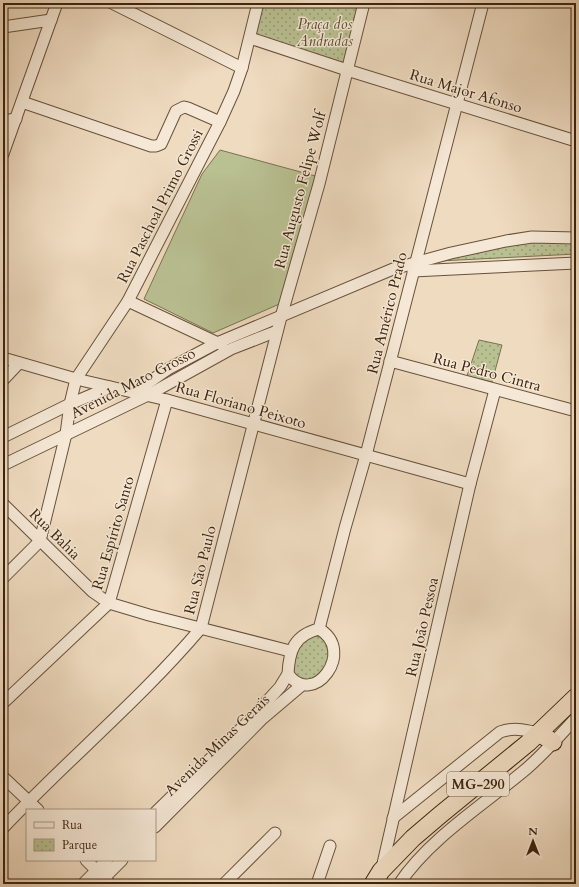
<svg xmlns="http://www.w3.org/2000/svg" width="579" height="887" viewBox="0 0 579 887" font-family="Cardo,serif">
<defs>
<pattern id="park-dots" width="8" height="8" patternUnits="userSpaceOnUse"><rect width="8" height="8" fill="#b9c092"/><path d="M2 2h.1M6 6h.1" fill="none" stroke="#989c76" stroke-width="1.8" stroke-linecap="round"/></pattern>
</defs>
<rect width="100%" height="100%" fill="#efdbc0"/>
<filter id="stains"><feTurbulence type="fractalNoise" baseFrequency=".005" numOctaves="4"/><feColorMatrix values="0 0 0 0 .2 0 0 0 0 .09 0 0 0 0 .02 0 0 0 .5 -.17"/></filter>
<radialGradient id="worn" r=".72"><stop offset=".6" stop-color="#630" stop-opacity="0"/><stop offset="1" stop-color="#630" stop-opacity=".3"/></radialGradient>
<!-- grass -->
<path fill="#b9c092" stroke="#7a7250" d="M220,150l99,27 -35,125 -71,31 -69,-34 58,-125z"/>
<!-- park -->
<g fill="url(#park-dots)" stroke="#7a7250">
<path d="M259,3h104l-16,67 -97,-32z"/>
<path d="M576,237v17l-156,8 25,-11z"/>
<path d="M479,340l23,5 -10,37 -25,-6z"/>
<path d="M312,636h6l7,3 6,16 -11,23 -19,3 -7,-7 -1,-6 4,-19 7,-10z"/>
</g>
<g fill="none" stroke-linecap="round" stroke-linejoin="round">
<defs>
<g id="minor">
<path d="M112,3l130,65"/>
<path d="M3,27l48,-7"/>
<path d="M250,38l97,32 229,71"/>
<path d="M22,102l129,44h5l5,-2 15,-33 8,-4 4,1 32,14"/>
<path d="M3,121l13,-2"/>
<path d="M3,154l54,-151"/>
<path d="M413,271l163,-8"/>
<path d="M128,301l94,44"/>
<path d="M3,358l73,21 91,21 303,84"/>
<path d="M390,361l186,50"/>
<path d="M3,380l16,-17"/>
<path d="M135,392l33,-23 49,-26 176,-74 58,-16 55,-12 26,-4 44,1"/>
<path d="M3,437l67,-33 40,-17"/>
<path d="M3,465l145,-70 83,-46 46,-18"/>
<path d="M3,504l90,88 16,11 40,12 141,36"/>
<path d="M3,578l37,-37 26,-107 4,-30 6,-25 52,-78 92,-179 14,-31 8,-23 16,-65"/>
<path d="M319,629l26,-101 21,-73 117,-452"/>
<path d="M319,629c38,22 -6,80 -31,45 1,-23 6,-39 31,-45z"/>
<path d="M3,703l106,-100 58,-203"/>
<path d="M3,777l35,33"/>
<path d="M155,813l96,-94 29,-32 8,-13"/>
<path d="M393,818l107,-86c14,-5 25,-2 39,1"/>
<path d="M155,827l108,-109 39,-33"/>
<path d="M3,828c64,-68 137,-128 198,-200l80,-311 38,-133 45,-181"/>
<path d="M86,860l24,24"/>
<path d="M382,868l88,-384 25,-94"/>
<path d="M83,884l24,-24"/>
<path d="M98,884l24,-24"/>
<path d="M224,884l51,-51"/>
<path d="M317,884l13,-38"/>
<path d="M399,884c30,-45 84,-79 126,-114 18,-15 34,-34 51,-52"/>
</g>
<g id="highway">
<path d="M539,733l14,9"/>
<path d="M373,884l8,-13 32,-33 27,-23 88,-72 48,-46"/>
</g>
</defs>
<!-- minor casing -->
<use href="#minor" stroke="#69513a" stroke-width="13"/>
<!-- highway casing -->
<use href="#highway" stroke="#3c230d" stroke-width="19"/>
<!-- minor -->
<use href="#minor" stroke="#f5e8d6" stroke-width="11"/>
<!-- highway -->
<use href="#highway" stroke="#efdbc0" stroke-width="17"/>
</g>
<g text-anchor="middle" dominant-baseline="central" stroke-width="3" stroke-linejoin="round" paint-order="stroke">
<!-- shield labels -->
<rect fill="#f5e8d6" stroke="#745e49" stroke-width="1" x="447" y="772" width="62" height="24" rx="3"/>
<g font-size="14" font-weight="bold" fill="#3c230d">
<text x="478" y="784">MG-290</text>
</g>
<!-- park labels -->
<g font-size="15" font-style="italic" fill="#5b4a2e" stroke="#f5e8d6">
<text x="325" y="24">Praça dos<tspan x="325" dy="17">Andradas</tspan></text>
</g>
<!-- street labels -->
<g font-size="15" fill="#3c230d" stroke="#f5e8d6">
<text transform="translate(466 91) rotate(17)">Rua Major Afonso</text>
<text transform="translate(300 190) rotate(-75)">Rua Augusto Felipe Wolf</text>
<text transform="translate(160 206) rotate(-63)">Rua Paschoal Primo Grossi</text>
<text transform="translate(387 313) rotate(-76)">Rua Américo Prado</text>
<text transform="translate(487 372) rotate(15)">Rua Pedro Cintra</text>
<text transform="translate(133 383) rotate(-27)">Avenida Mato Grosso</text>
<text transform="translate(241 405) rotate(16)">Rua Floriano Peixoto</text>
<text transform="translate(113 533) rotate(-74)">Rua Espírito Santo</text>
<text transform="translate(55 534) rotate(45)">Rua Bahia</text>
<text transform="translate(200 570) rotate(-76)">Rua São Paulo</text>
<text transform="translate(422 627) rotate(-77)">Rua João Pessoa</text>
<text transform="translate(217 745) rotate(-44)">Avenida Minas Gerais</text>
</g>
</g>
<!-- margin -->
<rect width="579" height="887" fill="none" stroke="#efdbc0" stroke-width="16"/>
<rect x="4" y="4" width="571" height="879" fill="none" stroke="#3c230d" stroke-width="2"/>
<rect x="8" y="8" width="563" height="871" fill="none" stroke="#3c230d"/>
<!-- legend -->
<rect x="26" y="809" width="130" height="52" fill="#f5e8d6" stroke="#ab9986"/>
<rect x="34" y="822" width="20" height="6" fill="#f5e8d6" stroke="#ab9986"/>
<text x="62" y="829" font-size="12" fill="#3c230d">Rua</text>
<rect x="34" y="839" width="20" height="12" fill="url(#park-dots)" stroke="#ab9986"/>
<text x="62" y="849" font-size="12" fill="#3c230d">Parque</text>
<!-- north arrow -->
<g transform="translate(533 841)" stroke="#f5e8d6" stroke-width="3" paint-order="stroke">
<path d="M0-3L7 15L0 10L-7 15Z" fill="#3c230d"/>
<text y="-6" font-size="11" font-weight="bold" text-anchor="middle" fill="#3c230d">N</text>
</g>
<rect width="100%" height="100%" filter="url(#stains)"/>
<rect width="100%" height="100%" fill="url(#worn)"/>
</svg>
